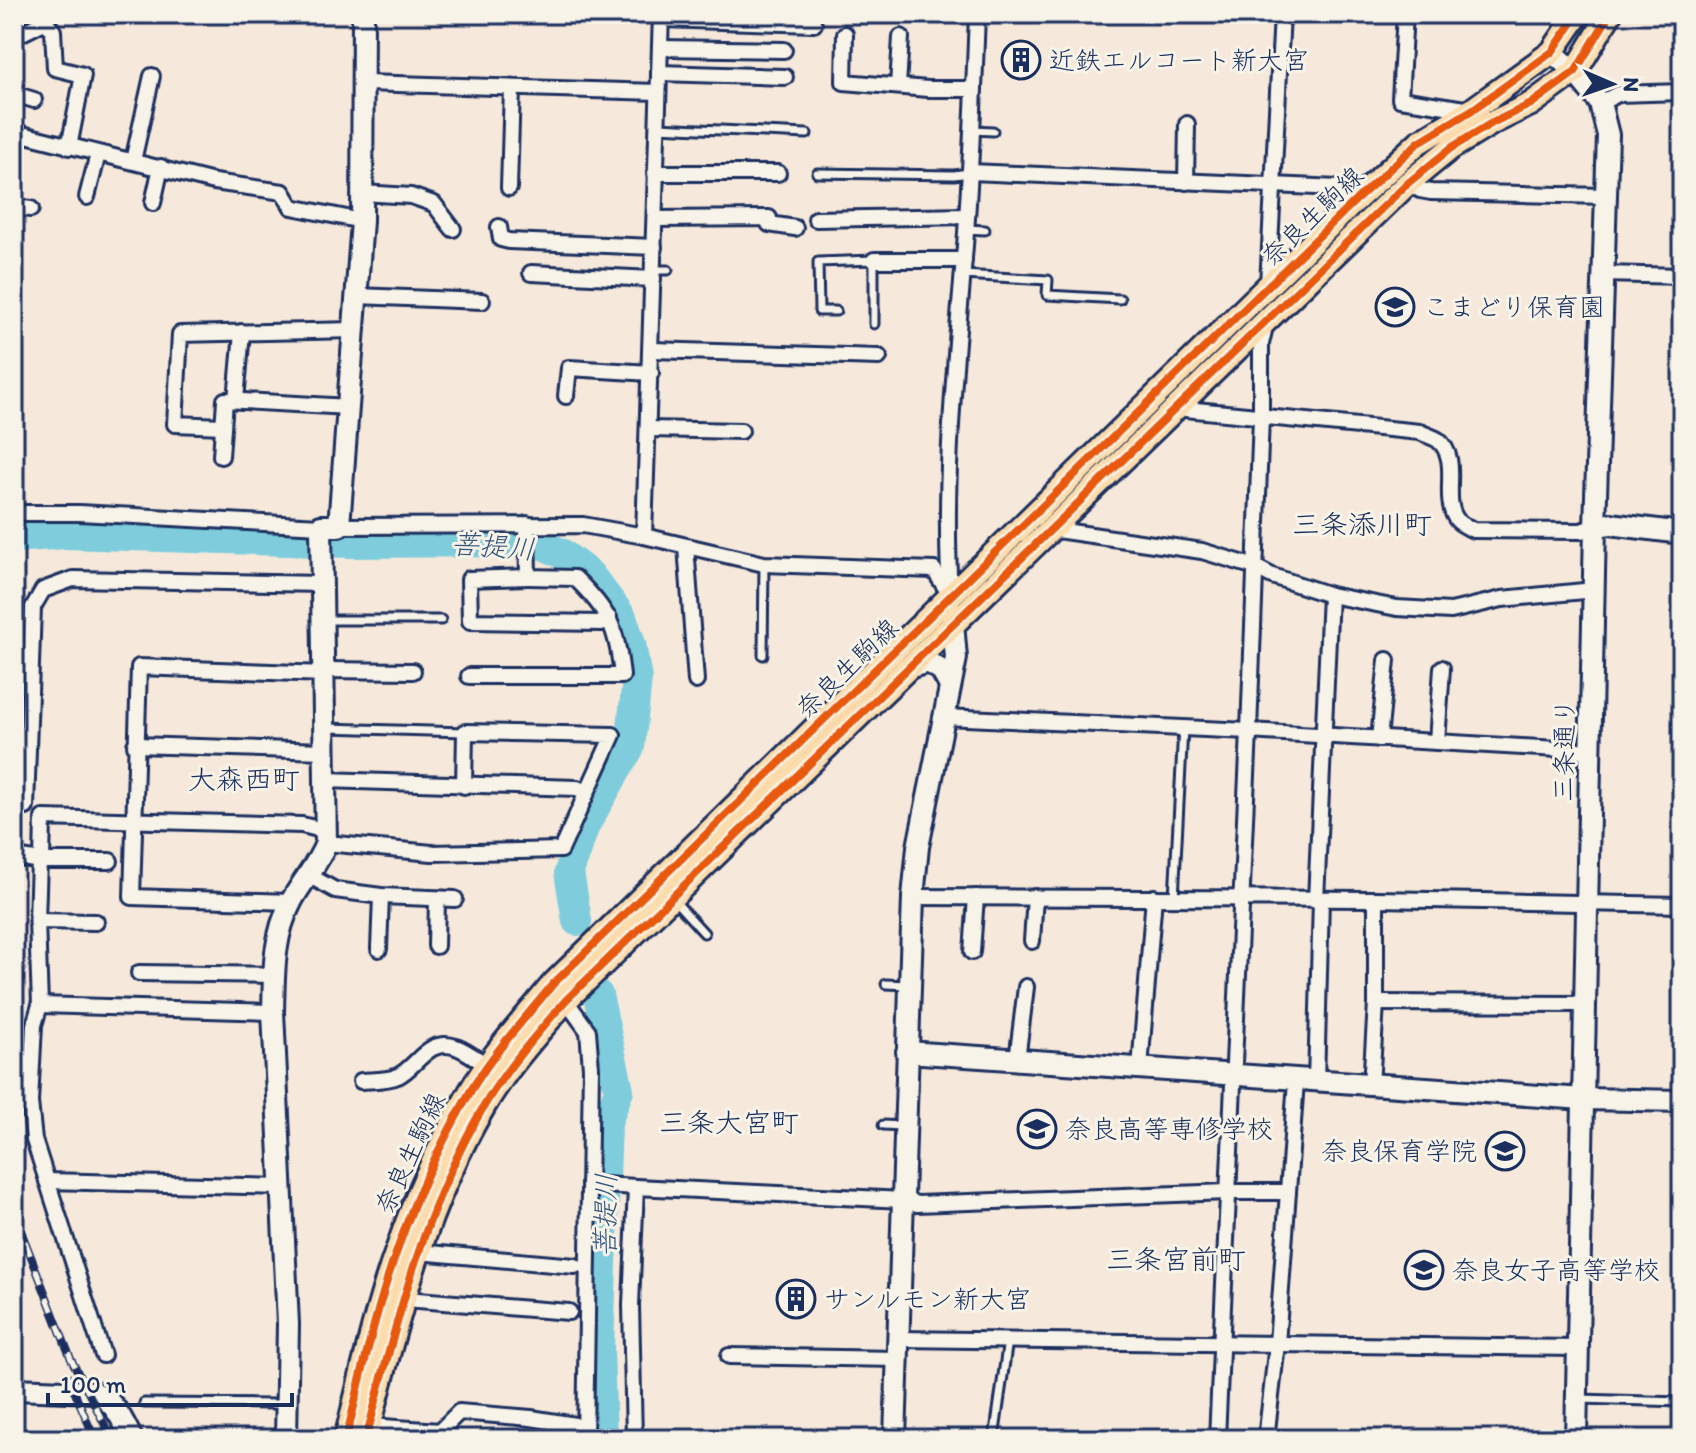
<svg xmlns="http://www.w3.org/2000/svg" width="1696" height="1453" viewBox="0 0 1696 1453" font-family="Itim,'Klee One',sans-serif">
<rect width="100%" height="100%" fill="#f6e9db"/>
<filter id="ink" filterUnits="userSpaceOnUse"><feTurbulence type="fractalNoise" baseFrequency=".0125" numOctaves="2"/><feDisplacementMap in="SourceGraphic" scale="16" xChannelSelector="R" yChannelSelector="G"/><feConvolveMatrix kernelMatrix="1 2 1 2 8 2 1 2 1" color-interpolation-filters="sRGB"/></filter>
<g filter="url(#ink)">
<g fill="none" stroke-linecap="round" stroke-linejoin="round">
<!-- river -->
<g stroke="#7fcddc" stroke-width="30">
<path d="M14,538l51,-4 285,9 161,-1 32,3 18,8 28,21 33,43 9,27 6,35 -7,68 -45,78 -16,47 8,49"/>
<path d="M598,995l21,95 -12,32 -8,227 3,90"/>
</g>
<defs>
<g id="lane">
<path d="M658,127l149,7"/>
<path d="M972,130l21,1"/>
<path d="M817,173l137,2 15,-2"/>
<path d="M966,229l19,1"/>
<path d="M653,270h15"/>
<path d="M962,275l86,5 -1,15 73,4"/>
<path d="M836,311h-17l-1,-49 56,-2v64"/>
<path d="M325,620h116"/>
<path d="M763,655l1,-91"/>
<path d="M326,728l139,4"/>
<path d="M1174,898l9,-170"/>
<path d="M673,899l31,34"/>
<path d="M886,984l22,1"/>
<path d="M883,1125l20,1"/>
<path d="M1580,1399l102,3"/>
<path d="M144,1403l140,1"/>
<path d="M994,1439l14,-99"/>
</g>
<g id="street">
<path d="M1405,14l-5,85 72,11"/>
<path d="M661,19l153,5"/>
<path d="M46,21l7,10 2,37 28,7 -14,72"/>
<path d="M845,34l-1,48 84,7h46"/>
<path d="M14,37l32,-16 1,-7"/>
<path d="M660,48l124,2"/>
<path d="M659,73l126,4"/>
<path d="M364,83l294,9"/>
<path d="M898,86l3,-49"/>
<path d="M14,94l20,6"/>
<path d="M1600,103l18,-9 64,-2"/>
<path d="M14,132l200,50 69,10 9,15 70,14"/>
<path d="M133,161l19,-85"/>
<path d="M971,172l368,16 18,11"/>
<path d="M655,173h123"/>
<path d="M1186,182l1,-58"/>
<path d="M1408,183l12,7 11,2 176,4"/>
<path d="M509,188l3,-100"/>
<path d="M362,193l49,3 23,8 19,25"/>
<path d="M87,197l11,-43"/>
<path d="M153,203l8,-36"/>
<path d="M14,207l17,2"/>
<path d="M655,219l114,-1v6l26,4"/>
<path d="M816,219l151,-3"/>
<path d="M499,227l2,12 8,2 145,6"/>
<path d="M874,260h90"/>
<path d="M531,273l122,6"/>
<path d="M1604,274l78,2"/>
<path d="M1268,285l14,-271"/>
<path d="M357,296l125,5"/>
<path d="M652,350l227,7"/>
<path d="M566,396l3,-28 82,5"/>
<path d="M236,400l6,-68"/>
<path d="M1175,408l245,24c6,3 13,5 18,8 24,20 2,58 19,80 3,4 11,7 16,10l108,1 14,-5"/>
<path d="M223,426l-48,-2 5,-90 175,-4"/>
<path d="M649,429l92,2"/>
<path d="M221,456l4,-56 124,7"/>
<path d="M14,513h65l242,13"/>
<path d="M339,526l244,-1 61,11 120,28 170,6 16,25"/>
<path d="M1050,529l152,22 53,16 17,9 58,19 67,13 54,3 51,-12 92,-9"/>
<path d="M644,536l17,-522"/>
<path d="M686,546l10,135"/>
<path d="M528,577l-59,2 1,42 132,2 7,-5"/>
<path d="M950,593c-7,-112 5,-225 14,-335 7,-82 10,-163 13,-244"/>
<path d="M323,670l90,1"/>
<path d="M469,676h153c-5,-48 -12,-64 -47,-98l-47,-1 -1,-53"/>
<path d="M944,717l305,14 343,20"/>
<path d="M1379,739l8,-79"/>
<path d="M1437,742l5,-74"/>
<path d="M135,745l190,6"/>
<path d="M325,780l252,8 9,4"/>
<path d="M14,806l12,1 7,-200 10,-17 30,-11 250,5"/>
<path d="M326,843l106,10 129,-3 52,-115 -148,-3 -1,54"/>
<path d="M14,857l28,4h68"/>
<path d="M39,860l-2,61 3,84 -6,20 -4,77 4,38 69,215"/>
<path d="M42,861l1,-43 259,7 24,6"/>
<path d="M308,875l27,15 46,6 74,3"/>
<path d="M913,897l463,2 306,6"/>
<path d="M1316,900l14,-305"/>
<path d="M291,902l-159,-5 7,-230 185,7"/>
<path d="M37,921l59,1"/>
<path d="M1032,941l3,-44"/>
<path d="M436,946l1,-47"/>
<path d="M379,949l2,-53"/>
<path d="M972,952l4,-55"/>
<path d="M139,973l135,2"/>
<path d="M561,994l27,37 3,37 -6,371"/>
<path d="M1376,1003l210,1"/>
<path d="M40,1005l233,7"/>
<path d="M1017,1060l9,-73"/>
<path d="M1140,1068l14,-171"/>
<path d="M361,1081c12,-1 26,0 37,-5 20,-10 30,-39 58,-29 11,4 22,13 32,19"/>
<path d="M1316,1082l5,-182"/>
<path d="M1371,1086l5,-83v-104"/>
<path d="M47,1181l236,6"/>
<path d="M589,1184l47,3"/>
<path d="M418,1252l157,14"/>
<path d="M405,1299l164,13"/>
<path d="M899,1339l679,9"/>
<path d="M729,1356l169,3"/>
<path d="M369,1426l71,5 19,-19 72,6 44,7"/>
<path d="M634,1439l-3,-134 5,-118 268,13 13,4 311,-12h60"/>
<path d="M1217,1439l32,-708 12,-314v-73l5,-22"/>
<path d="M1266,1439l11,-95 19,-263"/>
</g>
<g id="secondary">
<path d="M1552,52l23,20 25,31 8,32 -13,391 -19,913"/>
<path d="M1595,526l15,-2 72,9"/>
<path d="M905,669l23,-7 13,8 9,16"/>
<path d="M907,1052l677,47 98,2"/>
<path d="M14,1389l79,3c22,8 29,28 39,47"/>
<path d="M286,1439l2,-115 -15,-312c1,-39 0,-75 18,-110 11,-21 27,-37 35,-59l-5,-317h18l23,-305 1,-207"/>
<path d="M895,1439l18,-542 5,-50 38,-189 -4,-47"/>
</g>
<g id="primary">
<path d="M346,1439c16,-65 30,-132 53,-194 17,-50 40,-98 66,-144 23,-43 58,-80 88,-117l804,-785 62,-57 53,-32 80,-58 26,-38"/>
<path d="M366,1439c29,-113 58,-232 118,-333 23,-39 53,-72 82,-106l842,-817 43,-35 41,-25 39,-19 44,-32 35,-58"/>
</g>
</defs>
<!-- lane casing -->
<use href="#lane" stroke="#1b2f5e" stroke-width="13"/>
<!-- street casing -->
<use href="#street" stroke="#1b2f5e" stroke-width="20"/>
<!-- secondary casing -->
<use href="#secondary" stroke="#1b2f5e" stroke-width="26"/>
<!-- primary casing -->
<use href="#primary" stroke="#1b2f5e" stroke-width="28"/>
<!-- lane -->
<use href="#lane" stroke="#f7f3e8" stroke-width="7"/>
<!-- street -->
<use href="#street" stroke="#f7f3e8" stroke-width="14"/>
<!-- secondary -->
<use href="#secondary" stroke="#f7f3e8" stroke-width="20"/>
<!-- primary -->
<use href="#primary" stroke="#fcdcac" stroke-width="22"/>
<defs>
<g id="rail">
<path d="M14,1213l57,146 41,80"/>
<path d="M68,1377l27,62"/>
</g>
</defs>
<!-- rail casing -->
<use href="#rail" stroke="#1b2f5e" stroke-width="8"/>
<!-- rail -->
<use href="#rail" stroke="#f7f3e8" stroke-width="5" stroke-dasharray="15" stroke-linecap="butt"/>
<defs>
<g id="cycleway">
<path d="M346,1439c16,-65 30,-132 53,-194 17,-50 40,-98 66,-144 23,-43 58,-80 88,-117l804,-785 62,-57 53,-32 80,-58 26,-38"/>
<path d="M366,1439c29,-113 58,-232 118,-333 23,-39 53,-72 82,-106l842,-817 43,-35 41,-25 39,-19 44,-32 35,-58"/>
</g>
</defs>
<!-- cycleway casing -->
<use href="#cycleway" stroke="#f7f3e8" stroke-width="13"/>
<!-- cycleway -->
<use href="#cycleway" stroke="#e8590c" stroke-width="8"/>
</g>
</g>
<!-- icons -->
<defs>
<symbol id="building-ring" viewBox="-11 -11 22 22"><circle r="9.5" fill="#f7f3e8" stroke="#1b2f5e" stroke-width="1.5"/><path d="M-4-6H4V6H1V3H-1V6H-4ZM-2.5-4.3h1.7v1.8h-1.7ZM.8-4.3h1.7v1.8H.8ZM-2.5-1h1.7V.8h-1.7ZM.8-1h1.7V.8H.8Z" fill="#1b2f5e"/></symbol>
<symbol id="school-ring" viewBox="-11 -11 22 22"><circle r="9.5" fill="#f7f3e8" stroke="#1b2f5e" stroke-width="1.5"/><path d="M0-5L7-2L0 1L-7-2ZM-4 1L0 2.5L4 1V4Q0 6-4 4Z" fill="#1b2f5e"/></symbol>
<symbol id="university-ring" viewBox="-11 -11 22 22"><circle r="9.5" fill="#f7f3e8" stroke="#1b2f5e" stroke-width="1.5"/><path d="M0-5L7-2L0 1L-7-2ZM-4 1L0 2.5L4 1V4Q0 6-4 4Z" fill="#1b2f5e"/></symbol>
</defs>
<g fill-rule="evenodd">
<use href="#building-ring" x="999" y="38" width="44" height="44"/>
<use href="#school-ring" x="1373" y="285" width="44" height="44"/>
<use href="#school-ring" x="1015" y="1107" width="44" height="44"/>
<use href="#university-ring" x="1483" y="1129" width="44" height="44"/>
<use href="#school-ring" x="1402" y="1248" width="44" height="44"/>
<use href="#building-ring" x="774" y="1277" width="44" height="44"/>
</g>
<g text-anchor="middle" dominant-baseline="central" stroke-width="6" stroke-linejoin="round" paint-order="stroke">
<!-- poi labels -->
<g font-size="26" fill="#1b2f5e" stroke="#f7f3e8" text-anchor="start">
<text x="1049" y="60">近鉄エルコート新大宮</text>
<text x="1423" y="307">こまどり保育園</text>
<text x="1065" y="1129">奈良高等専修学校</text>
<text x="1477" y="1151" text-anchor="end">奈良保育学院</text>
<text x="1452" y="1270">奈良女子高等学校</text>
<text x="824" y="1299">サンルモン新大宮</text>
</g>
<!-- street labels -->
<g font-size="26" fill="#1b2f5e" stroke="#f7f3e8">
<text transform="translate(1312 216) rotate(-44)">奈良生駒線</text>
<text transform="translate(847 668) rotate(-44)">奈良生駒線</text>
<text transform="translate(1564 750) rotate(-89)">三条通り</text>
<text transform="translate(410 1153) rotate(-65)">奈良生駒線</text>
</g>
<!-- neighbourhood labels -->
<g font-size="28" fill="#1b2f5e" stroke="#f7f3e8">
<text x="1362" y="524">三条添川町</text>
<text x="244" y="779">大森西町</text>
<text x="729" y="1122">三条大宮町</text>
<text x="1176" y="1259">三条宮前町</text>
</g>
<!-- water labels -->
<g font-size="28" font-style="italic" fill="#34567e" stroke="#f7f3e8">
<text transform="translate(493 546) rotate(4)">菩提川</text>
<text transform="translate(605 1215) rotate(-89)">菩提川</text>
</g>
</g>
<!-- margin -->
<rect width="1696" height="1453" fill="none" stroke="#f7f3e8" stroke-width="48"/>
<rect x="24" y="24" width="1648" height="1405" fill="none" stroke="#1b2f5e" stroke-width="3" filter="url(#ink)"/>
<!-- north arrow -->
<g transform="translate(1612 84) rotate(92)" stroke="#f7f3e8" stroke-width="6" paint-order="stroke">
<path d="M0-6L14 30L0 20L-14 30Z" fill="#1b2f5e"/>
<text y="-12" font-size="22" font-weight="bold" text-anchor="middle" fill="#1b2f5e">N</text>
</g>
<!-- scale -->
<path d="M48 1393v12h244v-12" fill="none" stroke="#1b2f5e" stroke-width="4"/>
<text x="60" y="1393" font-size="24" fill="#1b2f5e" stroke="#f7f3e8" stroke-width="6" paint-order="stroke">100 m</text>
</svg>
